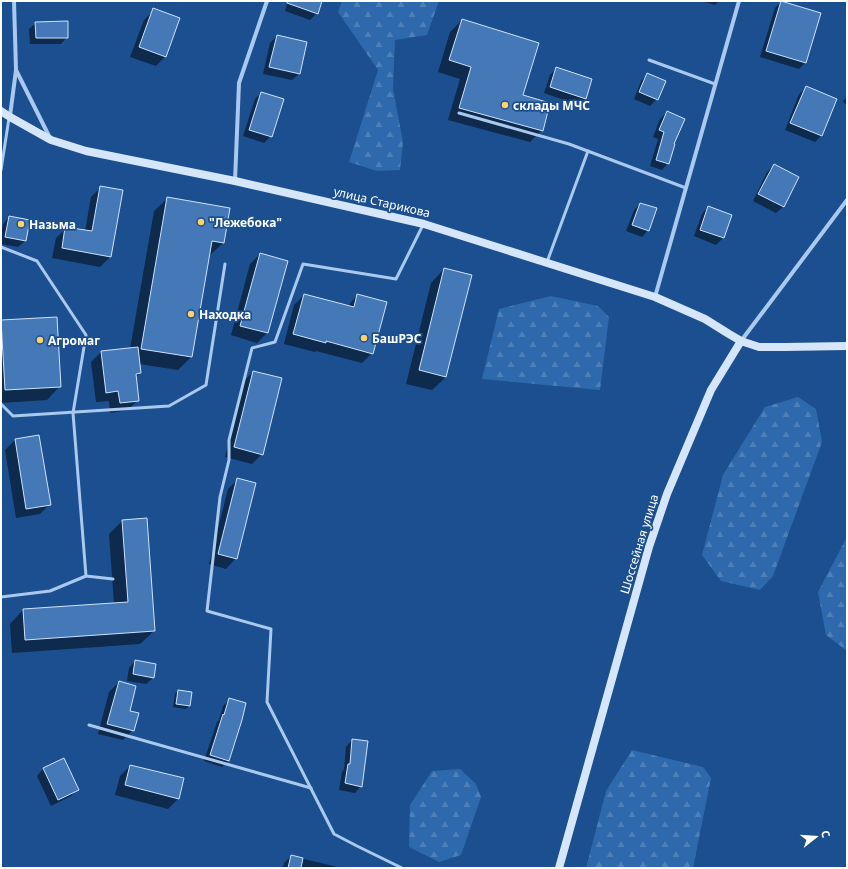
<svg xmlns="http://www.w3.org/2000/svg" width="848" height="869" viewBox="0 0 848 869" font-family="'Noto Sans',sans-serif">
<defs>
<pattern id="forest-firs" width="22" height="20" patternUnits="userSpaceOnUse"><rect width="22" height="20" fill="#2e69ad"/><path d="M5 1l3.5 6h-7zM16 11l3.5 6h-7z" fill="#4d80b9"/></pattern>
</defs>
<rect width="100%" height="100%" fill="#1b4f8f"/>
<!-- forest -->
<g fill="url(#forest-firs)">
<path d="M342,1h97l-12,34 -32,5 -2,49 10,53 -3,28 -23,1 -28,-9 29,-92 -40,-58z"/>
<path d="M551,296l47,10 11,11 -9,73 -118,-11 17,-70z"/>
<path d="M798,397l18,12 6,33 -49,134 -13,14 -39,-9 -19,-26 21,-80 42,-68z"/>
<path d="M847,537v114l-21,-16 -8,-43z"/>
<path d="M632,750l71,17 8,11 -18,90h-107l20,-77z"/>
<path d="M460,769l16,15 5,13 -20,58 -22,7 -30,-15 1,-42 22,-34z"/>
</g>
<!-- shadow -->
<g fill="#0007">
<path d="M288,1h33l-4,12 -7,7 -25,-9z"/>
<path d="M701,1h18l-4,4z"/>
<path d="M781,2l39,12 -15,49 -6,6 -39,-12 15,-49z"/>
<path d="M154,10l12,46 -10,10 -26,-9 14,-37z"/>
<path d="M462,20l59,76 21,34 -12,12 -82,-22 12,-41 -22,-7 12,-40z"/>
<path d="M36,23l31,14 -6,7h-31l-1,-15z"/>
<path d="M277,36l22,38 -7,6 -29,-6 7,-31z"/>
<path d="M557,68l34,12 -6,19 -7,6 -34,-12 6,-18z"/>
<path d="M648,74l9,25 -7,7 -16,-7 7,-18z"/>
<path d="M806,88l30,12 -15,36 -6,6 -30,-12 14,-36z"/>
<path d="M261,93l10,43 -7,7 -21,-7 12,-37z"/>
<path d="M847,97v9l-4,-5z"/>
<path d="M667,112l6,33 -5,18 -6,7 -12,-4 8,-27 -5,-2 7,-18z"/>
<path d="M774,165l24,13 -15,29 -7,6 -23,-12 14,-29z"/>
<path d="M101,187l9,70 -10,10 -48,-9 4,-20 10,-10 19,3 6,-34z"/>
<path d="M168,198l55,45 -14,13 -18,101 -13,13 -39,-6 1,9 -5,5 3,22 -10,10 -18,3 -1,-12 -13,1 -5,-40 10,-10 29,-3 24,-138z"/>
<path d="M640,204l8,26 -6,7 -16,-6 8,-21z"/>
<path d="M708,207l23,8 -8,23 -7,7 -22,-9 8,-22z"/>
<path d="M9,217l20,4 -4,20 -7,6 -17,-3v-11l2,-9z"/>
<path d="M260,254l7,79 -10,10 -26,-8 19,-71z"/>
<path d="M444,269l2,108 -14,13 -26,-6 25,-101z"/>
<path d="M304,295l43,12 10,-12 15,58 -10,10 -46,-12 -1,1 -31,-8 10,-39z"/>
<path d="M56,318l4,68 -13,14 -46,3v-82z"/>
<path d="M253,372l9,82 -10,10 -27,-7 18,-75z"/>
<path d="M15,440l35,64 -10,10 -24,4 -11,-68z"/>
<path d="M238,479l-2,79 -10,11 -17,-5 19,-75z"/>
<path d="M122,521l32,110 -14,13 -128,9 -2,-29 13,-14 91,-6 -5,-70z"/>
<path d="M135,661l18,17 -7,6 -19,-3 2,-13z"/>
<path d="M119,682l9,29 5,19 -10,10 -25,-6 11,-42z"/>
<path d="M178,691l11,15 -3,3 -13,-2 2,-13z"/>
<path d="M229,700l-1,61 -6,6 -18,-6 13,-39 2,-2 4,-14z"/>
<path d="M352,740l9,46 -6,7 -16,-3 3,-18 2,-3 2,-22z"/>
<path d="M63,760l15,29 -7,7 -20,10 -14,-30 6,-7z"/>
<path d="M130,766l53,13 -5,20 -10,10 -53,-14 5,-19z"/>
<path d="M291,856l47,11v1h-55l1,-5z"/>
</g>
<!-- building -->
<g fill="#4478b7" stroke="#cfe3fa">
<path d="M287,1h35l-4,13 -31,-11z"/>
<path d="M781,1l40,12 -15,50 -40,-12z"/>
<path d="M153,8l27,10 -14,39 -27,-10z"/>
<path d="M462,19l77,24 -16,52 27,8 -7,28 -84,-23 12,-41 -22,-7z"/>
<path d="M68,21v17h-32l-1,-16z"/>
<path d="M277,35l30,7 -7,32 -31,-7z"/>
<path d="M556,67l36,12 -6,20 -36,-12z"/>
<path d="M647,73l19,8 -8,19 -19,-8z"/>
<path d="M806,86l31,13 -15,37 -32,-13z"/>
<path d="M261,92l23,7 -12,38 -23,-7z"/>
<path d="M667,111l18,8 -11,25h1l-6,20 -13,-4 8,-28 -5,-2z"/>
<path d="M774,164l25,13 -15,30 -26,-13z"/>
<path d="M100,186l23,4 -12,67 -49,-9 3,-21 27,4z"/>
<path d="M167,197l63,11 -6,35 -12,-2 -20,116 -51,-8z"/>
<path d="M640,203l17,5 -8,23 -17,-6z"/>
<path d="M708,206l24,9 -8,23 -24,-8z"/>
<path d="M9,216l21,4 -4,21 -21,-4z"/>
<path d="M260,253l28,8 -20,72 -28,-7z"/>
<path d="M444,268l28,7 -26,102 -27,-7z"/>
<path d="M304,294l50,13 3,-13 30,8 -14,52 -47,-13v2l-33,-9z"/>
<path d="M57,317l4,70 -56,3 -4,-70z"/>
<path d="M138,347l3,26 -5,1 3,27 -19,2 -2,-12 -12,2 -5,-42z"/>
<path d="M253,371l29,7 -19,77 -29,-8z"/>
<path d="M39,435l12,70 -25,4 -11,-70z"/>
<path d="M237,478l19,5 -19,76 -19,-5z"/>
<path d="M147,518l8,113 -130,9 -2,-31 105,-7 -6,-82z"/>
<path d="M135,660l21,4 -2,14 -21,-4z"/>
<path d="M119,681l17,5 -6,25 9,2 -5,18 -27,-7z"/>
<path d="M178,690l14,2 -2,14 -14,-2z"/>
<path d="M229,698l17,5 -4,17 -13,41 -19,-6 13,-41 1,1z"/>
<path d="M352,739l16,2 -6,46 -17,-4 3,-19h2z"/>
<path d="M64,758l15,32 -21,10 -15,-32z"/>
<path d="M130,765l54,13 -5,21 -54,-14z"/>
<path d="M291,855l12,3 -2,10h-13z"/>
</g>
<g fill="none" stroke-linecap="round" stroke-linejoin="round">
<!-- lane -->
<g stroke="#a9c9ee" stroke-width="3">
<path d="M649,60l66,24"/>
<path d="M459,113l110,31 117,44"/>
<path d="M1,170l8,-52"/>
<path d="M1,247l36,14 49,74 -13,78 13,163 -36,15 -49,6"/>
<path d="M547,262l41,-111"/>
<path d="M1,404l12,12 156,-10 37,-21 19,-121"/>
<path d="M86,576l27,3"/>
<path d="M89,725l222,63"/>
<path d="M402,868l-45,-22 -23,-12 -67,-132 4,-73 -64,-18 13,-114 9,-37v-20l23,-92 23,-6 28,-78 93,15 27,-54"/>
</g>
<!-- street -->
<g stroke="#a9c9ee" stroke-width="4">
<path d="M16,70l34,68"/>
<path d="M10,116l6,-46 -2,-69"/>
<path d="M235,181l4,-98 28,-82"/>
<path d="M655,297l84,-296"/>
<path d="M741,341l106,-141"/>
</g>
<!-- secondary -->
<g stroke="#d6e6fa" stroke-width="8">
<path d="M1,111l9,6 41,23 35,11 149,30 189,43 231,73 50,22 24,15 12,7 18,6h26l62,-1"/>
<path d="M559,868l90,-321 18,-53 44,-104 30,-49"/>
</g>
</g>
<!-- markers -->
<g fill="#ffd166" stroke="#1b4f8f" stroke-width="1.5">
<circle cx="505" cy="105" r="4"/>
<circle cx="201" cy="222" r="4"/>
<circle cx="21" cy="224" r="4"/>
<circle cx="191" cy="314" r="4"/>
<circle cx="364" cy="338" r="4"/>
<circle cx="40" cy="340" r="4"/>
</g>
<g text-anchor="middle" dominant-baseline="central" stroke-width="3.5" stroke-linejoin="round" paint-order="stroke">
<!-- poi labels -->
<g font-size="12" font-weight="bold" fill="#fff" stroke="#1b4f8f" text-anchor="start">
<text x="513" y="105">склады МЧС</text>
<text x="209" y="222">"Лежебока"</text>
<text x="29" y="224">Назьма</text>
<text x="199" y="314">Находка</text>
<text x="372" y="338">БашРЭС</text>
<text x="48" y="340">Агромаг</text>
</g>
<!-- street labels -->
<g font-size="12" fill="#fff" stroke="#1b4f8f">
<text transform="translate(382 202) rotate(13)">улица Старикова</text>
<text transform="translate(639 544) rotate(-73)">Шоссейная улица</text>
</g>
</g>
<!-- border -->
<rect width="848" height="869" fill="none" stroke="#ffffff" stroke-width="4"/>
<!-- north arrow -->
<g transform="translate(816 837) rotate(73)" stroke="#1b4f8f" stroke-width="3" paint-order="stroke">
<path d="M0-3L7 15L0 10L-7 15Z" fill="#ffffff"/>
<text y="-6" font-size="11" font-weight="bold" text-anchor="middle" fill="#ffffff">С</text>
</g>
</svg>
